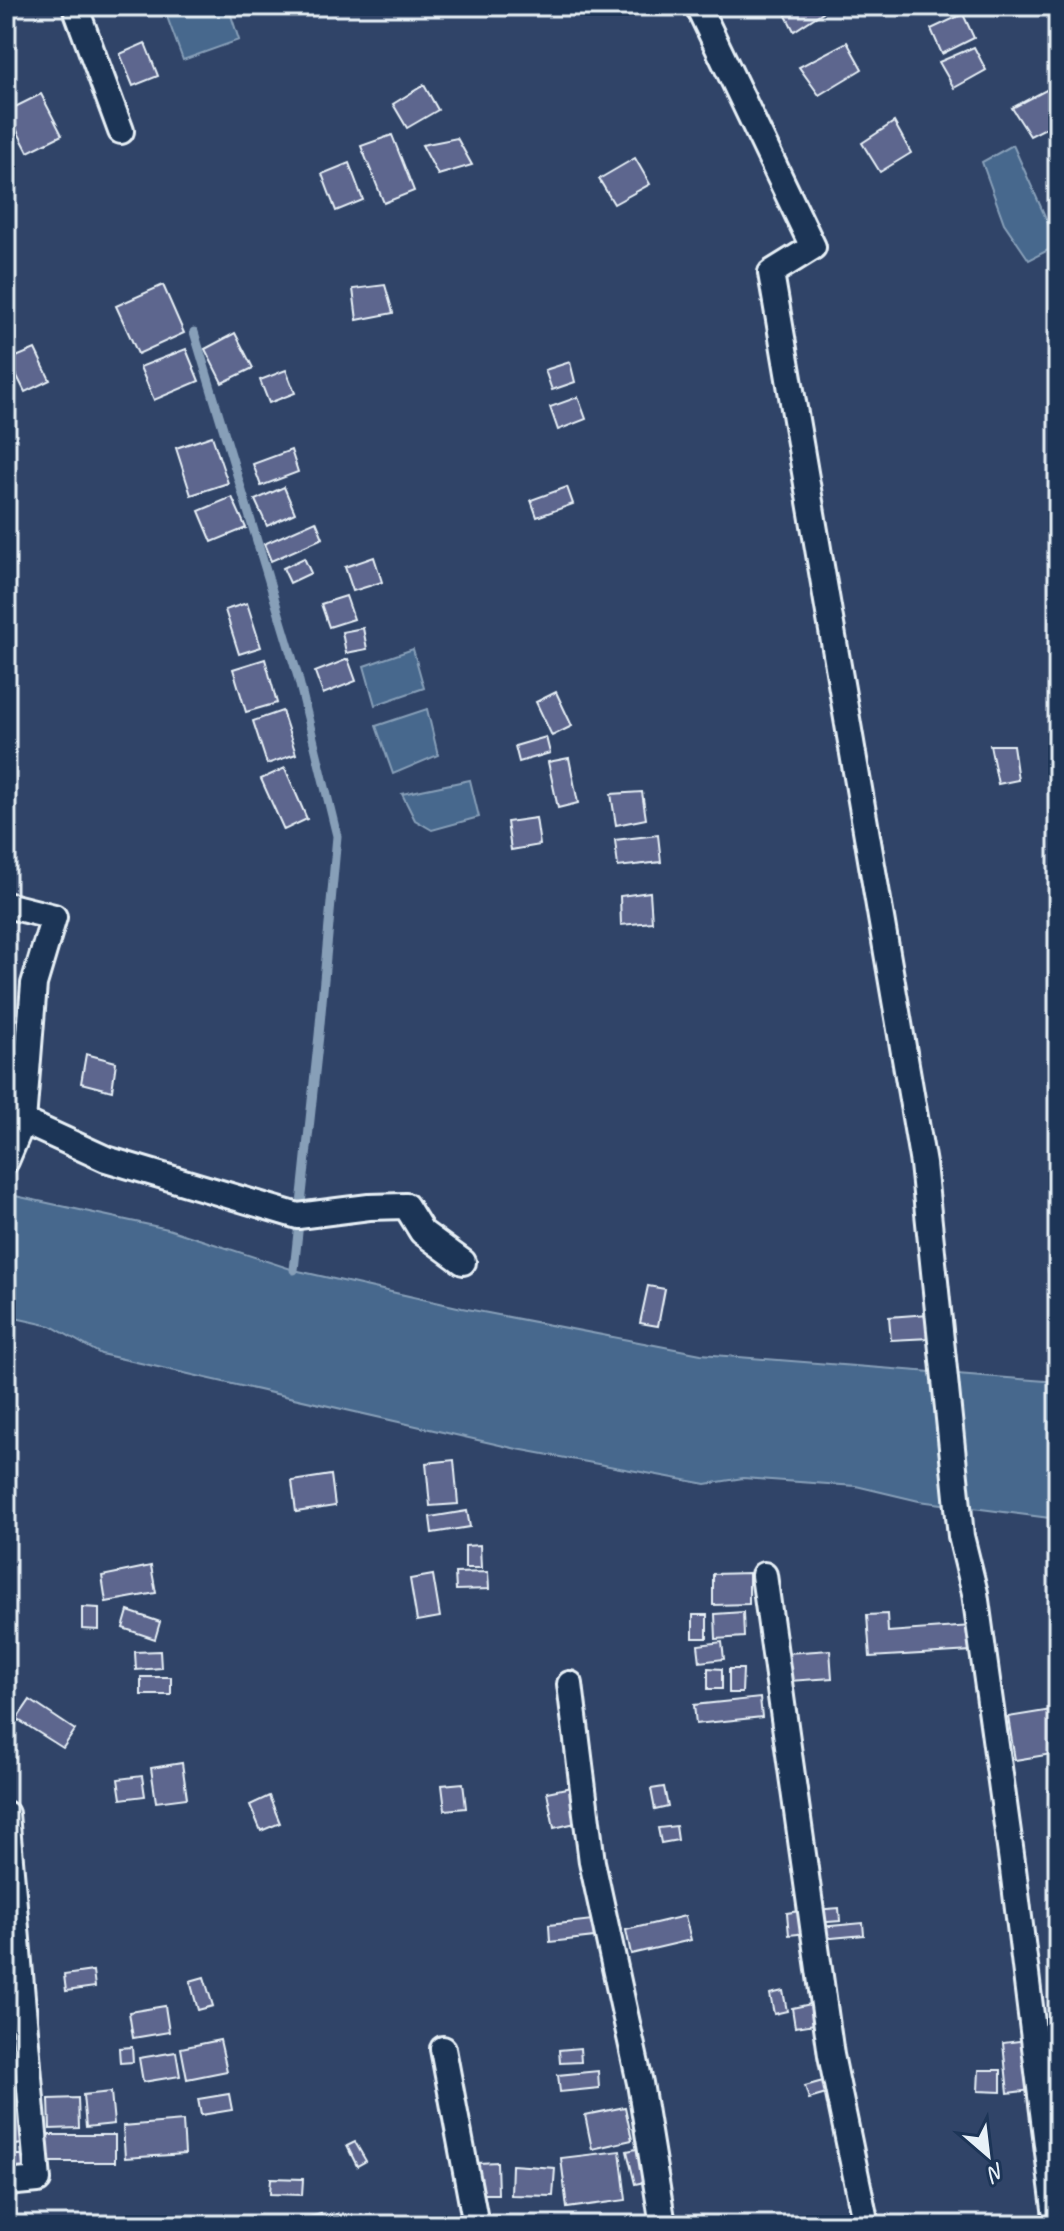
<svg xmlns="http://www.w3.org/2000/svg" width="1064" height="2231" viewBox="0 0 1064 2231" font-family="Caveat,sans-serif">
<rect width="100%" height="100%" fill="#304468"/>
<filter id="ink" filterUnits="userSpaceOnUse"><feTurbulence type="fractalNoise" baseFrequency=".0125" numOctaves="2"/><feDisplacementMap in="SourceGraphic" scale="16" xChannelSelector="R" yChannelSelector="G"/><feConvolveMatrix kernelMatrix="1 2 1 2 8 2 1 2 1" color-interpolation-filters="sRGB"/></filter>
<g filter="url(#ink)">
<!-- water -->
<g fill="#47688d" stroke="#879fb8" stroke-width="2">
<path d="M193,6h35l11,34 -56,20 -17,-46z"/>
<path d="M1013,145l45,100 -29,15 -25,-37 -22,-61z"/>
<path d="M413,649l11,39 -49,17 -11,-39z"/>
<path d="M427,709l11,46 -45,19 -17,-48z"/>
<path d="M470,780l9,37 -47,13 -17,-10 -13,-26z"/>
<path d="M6,1194l162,35 126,41 168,38 239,46 357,28v137l-139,-18 -63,-15 -113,-8 -37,6 -189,-35 -416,-95 -50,-28 -45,-10z"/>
</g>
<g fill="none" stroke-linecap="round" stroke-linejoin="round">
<!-- stream -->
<path stroke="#879fb8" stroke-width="9" d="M194,332l104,345 39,159 -18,199 -25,235"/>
</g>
<!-- building -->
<g fill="#5d668e" stroke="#e8f1f8" stroke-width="2">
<path d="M781,6h51l-38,25z"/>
<path d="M963,14l11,24 -32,16 -11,-25z"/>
<path d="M847,42l15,27 -43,26 -20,-28z"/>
<path d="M145,43l13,33 -25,10 -13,-32z"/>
<path d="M974,47l12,23 -32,18 -15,-26z"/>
<path d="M424,85l14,25 -31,18 -14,-24z"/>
<path d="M1050,88l8,15v19l-28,14 -18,-28z"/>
<path d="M41,94l21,41 -34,17 -21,-41z"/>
<path d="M894,122l17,31 -31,19 -18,-29z"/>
<path d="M392,135l22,56 -30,12 -23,-57z"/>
<path d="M457,138l15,27 -34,10 -16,-30z"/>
<path d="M635,158l15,26 -36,20 -15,-25z"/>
<path d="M349,163l14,37 -27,11 -14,-37z"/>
<path d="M163,285l21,48 -46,21 -22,-48z"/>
<path d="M385,285l8,28 -36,7 -4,-31z"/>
<path d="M235,333l18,35 -31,15 -17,-34z"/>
<path d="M35,349l15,31 -25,12 -16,-32z"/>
<path d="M186,349l13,32 -45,19 -14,-33z"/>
<path d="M570,362l5,20 -23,8 -7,-20z"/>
<path d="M286,370l9,23 -26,10 -9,-23z"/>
<path d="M578,397l8,22 -28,11 -8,-23z"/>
<path d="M212,436l16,47 -37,12 -15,-47z"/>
<path d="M291,450l7,22 -37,14 -8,-22z"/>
<path d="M284,487l11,26 -28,13 -12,-26z"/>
<path d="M567,487l6,17 -36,13 -6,-17z"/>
<path d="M232,497l14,31 -34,14 -13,-31z"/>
<path d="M316,521l7,17 -52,23 -7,-17z"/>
<path d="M374,557l8,25 -29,9 -8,-24z"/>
<path d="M304,558l7,15 -21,10 -7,-15z"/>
<path d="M346,596l8,23 -25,8 -8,-23z"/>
<path d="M247,603l14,44 -22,7 -14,-44z"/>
<path d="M363,628l4,21 -21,4 -4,-21z"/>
<path d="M265,659l12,44 -31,9 -13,-43z"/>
<path d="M348,659l8,22 -33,13 -8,-22z"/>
<path d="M556,692l16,34 -20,10 -16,-34z"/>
<path d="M282,711l14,43 -29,10 -14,-43z"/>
<path d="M546,737l4,16 -31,9 -4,-16z"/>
<path d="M990,745h23l5,35 -20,4z"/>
<path d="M569,758l9,45 -20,5 -10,-46z"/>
<path d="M285,768l22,51 -23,11 -23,-51z"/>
<path d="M642,792l4,27 -30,6 -5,-31z"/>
<path d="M536,818l4,27 -29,5 -4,-28z"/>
<path d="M658,835l3,27 -43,5 -3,-27z"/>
<path d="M650,892l2,30 -31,3 -1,-29z"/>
<path d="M86,1054l30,8 -4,29 -31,-8z"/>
<path d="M1058,1267v49h-1l-9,-47z"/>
<path d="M648,1286l17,3 -7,37 -18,-3z"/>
<path d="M928,1314l2,24 -39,2 -2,-23z"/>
<path d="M454,1460l4,44 -28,2 -4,-43z"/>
<path d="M331,1475l4,31 -39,6 -4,-31z"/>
<path d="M467,1511l3,16 -38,6 -2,-16z"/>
<path d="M480,1545l1,23h-16v-22z"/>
<path d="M151,1566l5,27 -50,9 -4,-26z"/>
<path d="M488,1572l1,17 -33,1 -1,-17z"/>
<path d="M749,1573v31l-36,1v-31z"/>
<path d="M433,1575l7,42 -23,4 -7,-42z"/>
<path d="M82,1607l17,1v22l-17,-1z"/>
<path d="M128,1611l32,11 -5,17 -32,-11z"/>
<path d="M743,1612l1,25 -28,2 -1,-25z"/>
<path d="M887,1614l1,18 83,-6 1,25 -102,6 -3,-42z"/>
<rect x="693" y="1615" width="14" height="23"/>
<path d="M722,1642l2,17 -24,3 -2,-17z"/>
<path d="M830,1650l2,28 -43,3 -2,-28z"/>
<path d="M160,1651l1,17 -25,2 -1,-18z"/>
<path d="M708,1668l14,1v20h-14z"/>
<path d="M729,1669h14l-1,24h-13z"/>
<rect x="141" y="1677" width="30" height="18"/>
<path d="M760,1698l2,19 -66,7 -2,-19z"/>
<path d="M30,1700l45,30 -12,18 -46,-29z"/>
<path d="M1058,1709v44l-43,7 -7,-43z"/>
<path d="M182,1763l5,35 -31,4 -5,-34z"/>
<path d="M142,1776l3,20 -24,3 -3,-20z"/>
<path d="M463,1783l3,25 -21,2 -3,-25z"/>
<path d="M576,1786l8,35 -30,7 -7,-36z"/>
<path d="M664,1787l4,20 -13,3 -4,-21z"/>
<path d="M269,1796l11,27 -19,8 -11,-26z"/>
<path d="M676,1826l2,14 -17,3 -3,-15z"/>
<path d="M839,1908l1,13 -25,2 -1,-13z"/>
<path d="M806,1910l2,23 -19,2 -2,-22z"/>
<path d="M685,1916l6,24 -60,14 -5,-24z"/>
<path d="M592,1920l2,17 -44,5 -1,-17z"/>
<path d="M863,1923l1,12 -43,4 -1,-12z"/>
<path d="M93,1971l2,16 -29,4 -2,-16z"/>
<path d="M204,1977l9,29 -15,4 -8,-29z"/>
<path d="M783,1991l4,20 -13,3 -4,-20z"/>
<path d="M811,2004l4,20 -20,3 -3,-19z"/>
<path d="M165,2006l4,26 -36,6 -4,-26z"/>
<path d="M220,2040l7,31 -40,8 -6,-31z"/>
<path d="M1027,2040l5,50 -24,3 -5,-50z"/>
<path d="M132,2047l1,15 -13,1 -1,-15z"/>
<path d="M580,2048l1,14 -21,1 -1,-13z"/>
<path d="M176,2052l4,24 -37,6 -4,-24z"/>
<path d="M979,2070h22v22l-23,-1z"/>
<path d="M598,2071l1,17 -39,4 -2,-17z"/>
<path d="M830,2079l3,13 -24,7 -4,-13z"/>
<path d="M111,2092l3,32 -28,3 -3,-32z"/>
<path d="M229,2094l3,16 -31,5 -3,-16z"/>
<path d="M78,2098l1,30 -29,1 -1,-30z"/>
<path d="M21,2106l2,38 -17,2v-39z"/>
<path d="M625,2107l7,33 -40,9 -7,-34z"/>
<path d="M183,2121l2,33 -60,4 -2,-32z"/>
<rect x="47" y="2135" width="68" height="27"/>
<path d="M355,2142l11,19 -9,5 -10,-20z"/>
<path d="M641,2148l8,33 -14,3 -8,-33z"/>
<path d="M620,2151l6,49 -59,8 -6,-50z"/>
<rect x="6" y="2155" width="18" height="19"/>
<path d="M497,2162l1,32h-19l-1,-31z"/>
<path d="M512,2165l43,3 -2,28 -42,-1z"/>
<path d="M271,2178l32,1 -1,16 -32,-1z"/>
<path d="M321,2214l3,11h-41v-1z"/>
</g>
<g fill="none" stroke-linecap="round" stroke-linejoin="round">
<defs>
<g id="street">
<path d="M75,6l46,125"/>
<path d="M698,6l115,241 -42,26 152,891 38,372 14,57 38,276 44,356"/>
<path d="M6,905l48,12 -20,67 -11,137 -17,40"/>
<path d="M6,1117l17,4 83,38 192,57 71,-9 37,-1 16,26 41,30"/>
<path d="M764,1575l67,480 35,170"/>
<path d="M570,1684l22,178 48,221 23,142"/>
<path d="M6,1814l32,366 -32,3"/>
<path d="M443,2049l33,176"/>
</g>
</defs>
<!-- street casing -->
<use href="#street" stroke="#e8f1f8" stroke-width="30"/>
<!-- street -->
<use href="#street" stroke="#1d3557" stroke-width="24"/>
</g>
</g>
<!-- margin -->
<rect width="1064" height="2231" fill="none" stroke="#1d3557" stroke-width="32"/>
<rect x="16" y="16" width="1032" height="2199" fill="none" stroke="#e8f1f8" stroke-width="3" filter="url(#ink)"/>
<!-- north arrow -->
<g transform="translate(988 2155) rotate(152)" stroke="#1d3557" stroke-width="6" paint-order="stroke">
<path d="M0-6L14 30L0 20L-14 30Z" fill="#e8f1f8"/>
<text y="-12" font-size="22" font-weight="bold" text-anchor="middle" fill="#e8f1f8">N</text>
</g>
</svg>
